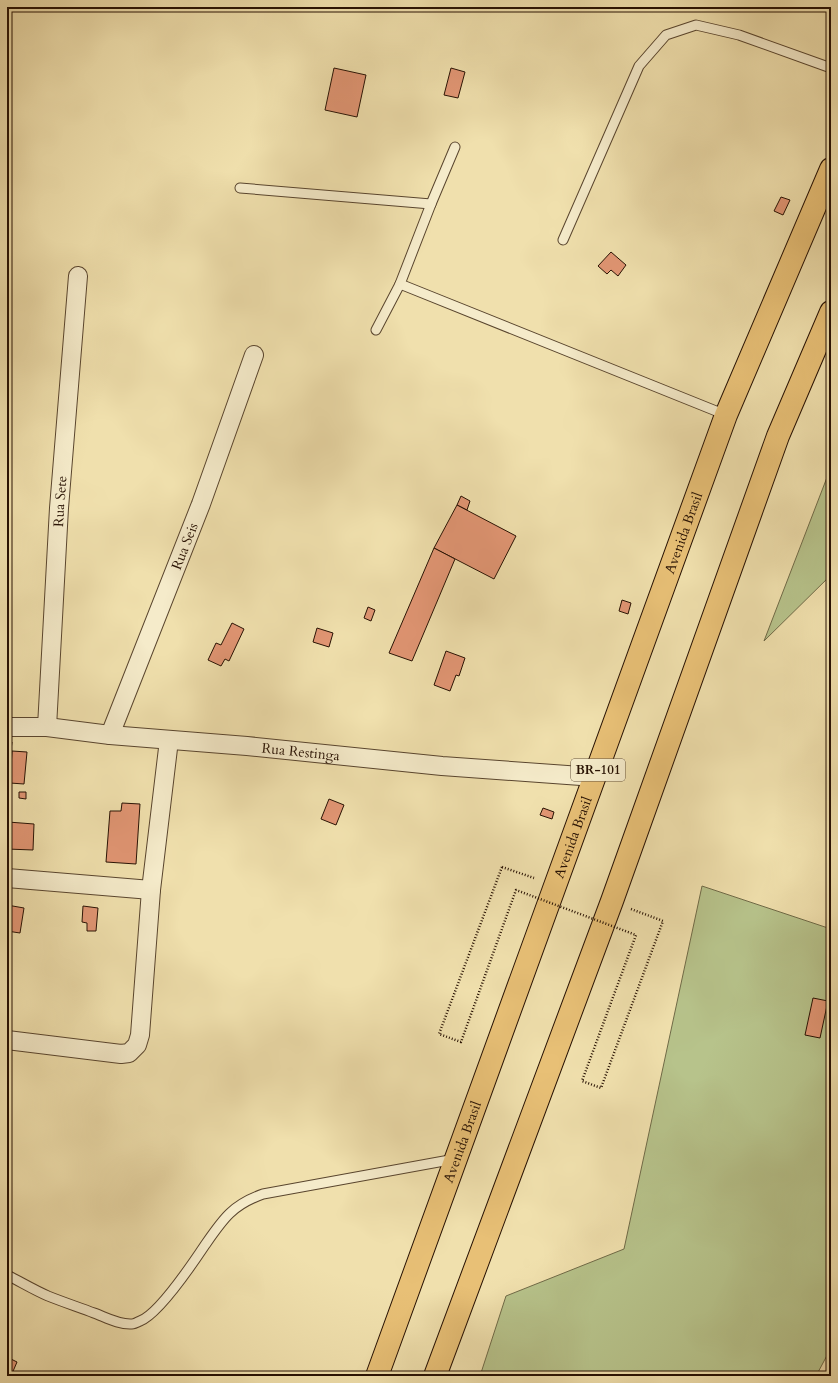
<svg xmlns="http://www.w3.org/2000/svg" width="838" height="1383" viewBox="0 0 838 1383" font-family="Cardo,serif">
<rect width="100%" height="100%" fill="#f0e0ad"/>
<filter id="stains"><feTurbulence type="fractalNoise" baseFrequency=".005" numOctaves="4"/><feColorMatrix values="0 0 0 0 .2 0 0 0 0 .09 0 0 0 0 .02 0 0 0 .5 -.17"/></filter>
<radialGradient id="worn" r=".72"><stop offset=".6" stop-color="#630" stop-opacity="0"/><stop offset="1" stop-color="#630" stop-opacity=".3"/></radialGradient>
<!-- green -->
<g fill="#b7c38b" stroke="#6f6a47">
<path d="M831,467v108l-67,66z"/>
<path d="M702,886l129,43v419l-15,28h-336l26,-80 118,-47z"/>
</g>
<!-- building -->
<g fill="#e29674" stroke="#271103">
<path d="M334,68l32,7 -9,42 -32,-7z"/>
<path d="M451,68l14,4 -7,26 -14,-3z"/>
<path d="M781,197l9,3 -7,15 -9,-4z"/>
<path d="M611,252l15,13 -8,11 -7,-6 -4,4 -9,-8z"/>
<path d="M461,496l9,5 -3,9 -10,-5z"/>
<path d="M457,505l59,31 -22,43 -60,-31z"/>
<path d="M434,548l21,11 -43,102 -23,-8z"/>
<path d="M622,600l9,3 -3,11 -9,-3z"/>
<path d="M368,607l7,3 -4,11 -7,-3z"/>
<path d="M232,623l12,6 -15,32 -4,-2 -4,7 -13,-6 8,-17 5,2z"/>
<path d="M317,628l16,5 -4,14 -16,-5z"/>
<path d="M446,651l19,7 -6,18 -3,-1 -6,16 -16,-6z"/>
<path d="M7,741l5,1 -2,16h-3z"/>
<path d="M12,751l15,1 -3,32 -14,-1z"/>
<path d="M19,792h7v7l-7,-1z"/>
<path d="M329,799l15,6 -8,20 -15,-6z"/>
<path d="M122,803l18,1 -4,60 -30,-2 4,-51h11z"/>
<path d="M543,808l11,4 -2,7 -12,-4z"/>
<path d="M8,822l26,2 -1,26 -26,-1z"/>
<path d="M7,905l17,3 -4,25 -13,-2z"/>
<path d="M83,906l15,2 -2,23h-9v-8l-5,-1z"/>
<path d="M813,998l15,3 -8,37 -15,-3z"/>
<path d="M7,1357l10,5 -6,14h-4z"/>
</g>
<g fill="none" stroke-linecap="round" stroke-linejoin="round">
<defs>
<g id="service">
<path d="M240,188l191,16"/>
<path d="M563,240l76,-174 27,-31 30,-10 43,10 92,33"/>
<path d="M400,284l326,131"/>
<path d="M376,330l24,-46 31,-80 24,-57"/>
<path d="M7,1275c14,7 27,15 41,21 15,6 30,11 46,17 11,4 25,12 38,11 2,0 6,-2 8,-3 19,-7 53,-58 65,-76 18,-26 27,-40 58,-51l192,-35"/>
</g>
<g id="minor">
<path id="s1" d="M7,727h40l63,8 137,11 195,20 153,11"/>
<path id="s2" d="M47,727l12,-219 19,-232"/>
<path id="s3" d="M110,735l91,-231 53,-149"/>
<path d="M7,878l144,12"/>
<path d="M7,1040l114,14 8,-1 8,-8 3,-10 11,-145 18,-150"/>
</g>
<g id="motorway">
<path id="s4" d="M377,1376l349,-961 105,-246"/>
<path d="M435,1376l177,-475 166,-465 53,-124"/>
</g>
</defs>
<!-- service casing -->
<use href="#service" stroke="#59452e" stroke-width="11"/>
<!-- minor casing -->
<use href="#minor" stroke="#59452e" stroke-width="20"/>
<!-- motorway casing -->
<use href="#motorway" stroke="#271103" stroke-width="24"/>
<!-- path -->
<g stroke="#271103" stroke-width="2.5" stroke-dasharray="1 2" stroke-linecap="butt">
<path d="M502,867l32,11"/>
<path d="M631,909l32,12"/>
</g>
<!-- service -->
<use href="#service" stroke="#f5ebca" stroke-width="9"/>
<!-- minor -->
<use href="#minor" stroke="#f5ebca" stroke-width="18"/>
<!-- motorway -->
<use href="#motorway" stroke="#e8c076" stroke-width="22"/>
<!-- path-bridge -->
<path stroke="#271103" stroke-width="2.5" stroke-dasharray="1 2" stroke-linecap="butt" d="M502,867l-63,167 22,8 55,-152 120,45 -54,146 19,7 62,-167"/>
</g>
<g text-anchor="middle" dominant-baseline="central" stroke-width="3" stroke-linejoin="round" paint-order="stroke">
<!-- shield labels -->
<rect fill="#f5ebca" stroke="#65523f" stroke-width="1" x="571" y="759" width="54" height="22" rx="3"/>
<g font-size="13" font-weight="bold" fill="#271103">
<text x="598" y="770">BR-101</text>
</g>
<!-- street labels -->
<g font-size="14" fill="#271103" stroke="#f5ebca">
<text stroke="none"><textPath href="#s2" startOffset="226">Rua Sete</textPath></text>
<text stroke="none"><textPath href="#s4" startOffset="897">Avenida Brasil</textPath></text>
<text stroke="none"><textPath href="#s3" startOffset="203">Rua Seis</textPath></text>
<text stroke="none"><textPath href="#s1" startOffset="295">Rua Restinga</textPath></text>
<text stroke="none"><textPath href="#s4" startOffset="573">Avenida Brasil</textPath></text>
<text stroke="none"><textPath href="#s4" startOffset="249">Avenida Brasil</textPath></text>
</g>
</g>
<!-- margin -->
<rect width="838" height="1383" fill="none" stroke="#f0e0ad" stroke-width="24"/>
<rect x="8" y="8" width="822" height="1367" fill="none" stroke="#271103" stroke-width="2"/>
<rect x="12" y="12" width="814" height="1359" fill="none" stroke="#271103"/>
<rect width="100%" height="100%" filter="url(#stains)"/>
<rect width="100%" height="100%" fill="url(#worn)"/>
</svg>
